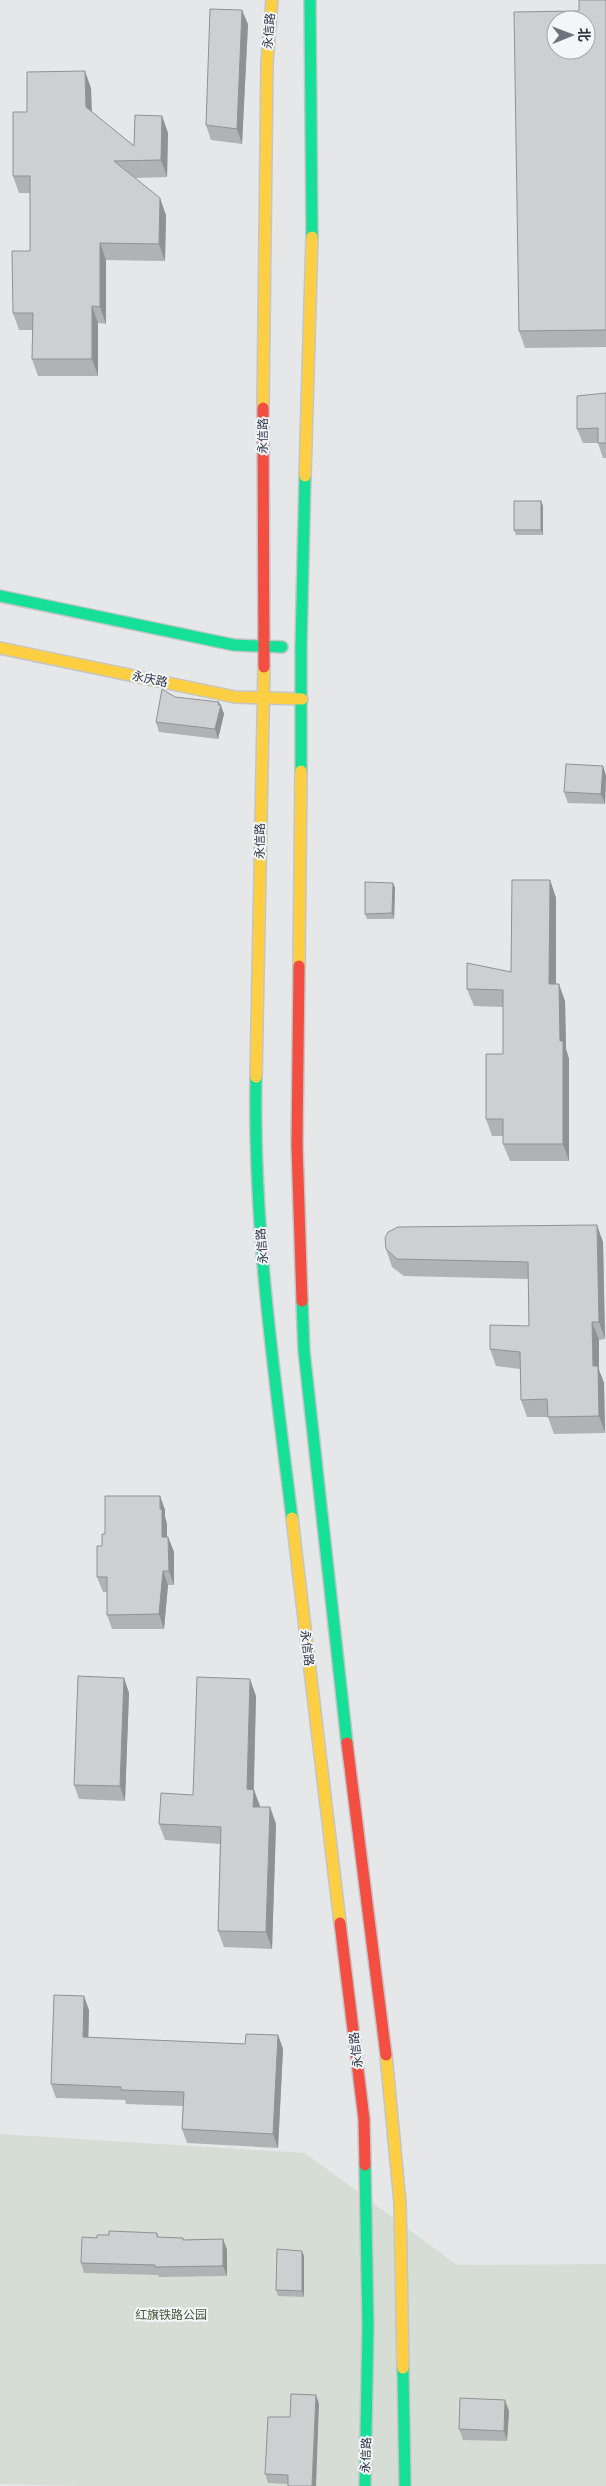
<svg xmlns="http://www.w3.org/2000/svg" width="606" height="2486" font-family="Helvetica,'Noto Sans SC',sans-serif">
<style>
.green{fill:#d6ddd5}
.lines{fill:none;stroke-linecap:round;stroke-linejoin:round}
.fast-casing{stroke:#c3c5c7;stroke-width:14}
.slow-casing{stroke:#c3c5c7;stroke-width:14}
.jam-casing{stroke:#c3c5c7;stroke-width:14}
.fast{stroke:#16e098;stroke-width:11}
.slow{stroke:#ffcf43;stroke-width:11}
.jam{stroke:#f24e42;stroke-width:11}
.wall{fill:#b0b2b4}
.shaded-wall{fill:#909192}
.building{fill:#cdcfd1;stroke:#909192;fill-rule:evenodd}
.labels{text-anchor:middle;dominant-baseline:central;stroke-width:4;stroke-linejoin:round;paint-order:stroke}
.street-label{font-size:12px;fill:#2c3542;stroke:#f3f5f8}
.park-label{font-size:12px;fill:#435c3b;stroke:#f3f5f8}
</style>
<rect width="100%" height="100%" fill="#e5e7e9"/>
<polygon class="green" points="0,2134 305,2153 457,2265 606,2264 606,2486 79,2486 0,2484"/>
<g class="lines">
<defs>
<g id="fast">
<polyline points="310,0 312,237"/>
<polyline points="0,596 234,645 282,647"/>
<polyline points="301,771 301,647 305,476"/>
<path d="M256 1077C253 1225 274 1372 292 1518"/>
<polyline points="302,1301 304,1351 347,1743"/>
<polyline points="365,2165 368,2326 365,2486"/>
<polyline points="403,2368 405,2486"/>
</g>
<g id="slow">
<polyline points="263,408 267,63 272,0"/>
<polyline points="305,476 312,237"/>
<polyline points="0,648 235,697 302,699"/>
<polyline points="299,966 301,771"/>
<polyline points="256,1077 264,667"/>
<polyline points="292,1518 340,1923"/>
<polyline points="386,2055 400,2203 403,2368"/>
</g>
<g id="jam">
<polyline points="263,408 264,667"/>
<polyline points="299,966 297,1145 302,1301"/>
<polyline points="347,1743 386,2055"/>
<polyline points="340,1923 364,2119 365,2165"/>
</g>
</defs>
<use href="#fast" class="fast-casing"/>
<use href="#slow" class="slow-casing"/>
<use href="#jam" class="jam-casing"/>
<use href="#fast" class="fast"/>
<use href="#slow" class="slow"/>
<use href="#jam" class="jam"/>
</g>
<g class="wall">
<polygon points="606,0 606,347 525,348 519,331 579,11"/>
<polygon points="248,24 242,144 211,140 206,125"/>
<polygon points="91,88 92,112 134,146 162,116 168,133 167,177 134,178 166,215 165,261 106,260 106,324 98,323 98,376 38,376 32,359 33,330 19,330 13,313 30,251 30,193 19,193 13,176 27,112"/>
<polygon points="606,393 606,458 603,458 598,443 583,443 577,429"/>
<polygon points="541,501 543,506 543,535 516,535 514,530"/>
<polygon points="175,697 221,705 224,714 218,739 159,732 156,722"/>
<polygon points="603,766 606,776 605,804 568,803 564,792"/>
<polygon points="550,880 556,898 556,984 565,1001 566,1049 569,1059 569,1161 510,1161 503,1144 503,1136 492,1136 486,1119 503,1054 503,1007 474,1006 467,989 511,972"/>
<polygon points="393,883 395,888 394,919 367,919 365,914"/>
<polygon points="603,1242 605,1339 599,1340 599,1370 604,1383 605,1433 554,1434 548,1417 527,1417 521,1400 520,1369 496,1366 490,1349 529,1326 528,1279 404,1276 392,1267 386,1249"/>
<polygon points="160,1496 165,1510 165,1517 167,1524 167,1537 168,1537 174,1552 174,1585 168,1585 164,1629 112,1629 107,1615 107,1592 103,1592 97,1577 105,1534"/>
<polygon points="124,1678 129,1693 125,1801 79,1799 74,1785"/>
<polygon points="256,1696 254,1790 260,1807 270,1807 276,1824 272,1949 224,1947 218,1931 220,1844 165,1840 159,1824 193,1795"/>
<polygon points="89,2010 88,2038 245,2044 278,2035 283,2049 278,2148 187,2143 182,2129 183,2106 126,2104 125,2100 56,2098 51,2084"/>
<polygon points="157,2233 159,2238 183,2238 184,2240 223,2239 227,2250 227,2276 159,2277 158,2275 84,2273 81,2263 97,2238 109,2235"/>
<polygon points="304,2256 304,2297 278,2296 276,2290"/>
<polygon points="316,2395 319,2404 288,2484 268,2483 265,2474 290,2417"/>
<polygon points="509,2411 507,2441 463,2440 459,2429"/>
</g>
<g class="shaded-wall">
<polygon points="242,10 248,24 242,144 237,129"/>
<polygon points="85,71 91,88 92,124 86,107"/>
<polygon points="162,116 168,133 167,177 161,160"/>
<polygon points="160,198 166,215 165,261 159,244"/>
<polygon points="100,243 106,260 106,324 100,307"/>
<polygon points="92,306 98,323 98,376 92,359"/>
<polygon points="541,501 543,506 543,535 541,530"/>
<polygon points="219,702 224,714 218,739 215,729"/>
<polygon points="603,766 606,776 605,804 601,794"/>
<polygon points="550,880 556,898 556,1001 549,984"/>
<polygon points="393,883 395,888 394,919 392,913"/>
<polygon points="559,984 565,1001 566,1049 569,1059 569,1161 563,1144 560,1041"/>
<polygon points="597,1225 603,1242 605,1339 599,1322"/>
<polygon points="592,1322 599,1340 599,1370 604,1383 605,1433 599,1416 593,1366"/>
<polygon points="160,1496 165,1510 165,1517 167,1524 167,1552 162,1537"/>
<polygon points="168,1537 174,1552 174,1585 169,1571"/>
<polygon points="163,1571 168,1585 164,1629 159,1614"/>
<polygon points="124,1678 129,1693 125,1801 120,1786"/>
<polygon points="250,1679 256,1696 253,1806 247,1789"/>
<polygon points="254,1790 260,1806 260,1824 253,1807"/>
<polygon points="270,1807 276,1824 272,1949 266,1932"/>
<polygon points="84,1996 89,2010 88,2051 83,2037"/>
<polygon points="278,2035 283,2049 278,2148 273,2134"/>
<polygon points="223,2239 227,2250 227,2276 223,2266"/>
<polygon points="302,2251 304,2256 304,2297 302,2291"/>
<polygon points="316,2395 319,2404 316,2486 312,2486"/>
<polygon points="505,2400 509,2411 507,2441 504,2431"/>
</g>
<g class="building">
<path d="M579 0H606V330L519 331 514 12 579 11ZM556 20H586V50H556Z"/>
<polygon points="210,9 242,10 237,129 206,125"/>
<polygon points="85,71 86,107 134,146 135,115 162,116 161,160 114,161 160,198 159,244 100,243 100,307 92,306 92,359 32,359 33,313 13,313 12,251 30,251 30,176 13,176 13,112 27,112 27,72"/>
<polygon points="606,393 606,443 598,443 598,428 577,429 577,396"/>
<rect x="514" y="501" width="27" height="29"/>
<polygon points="162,689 175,697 219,702 218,705 221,705 215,729 156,722"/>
<polygon points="566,764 603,766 601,794 564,792"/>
<polygon points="512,880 550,880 549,984 559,984 560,1041 563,1041 563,1144 503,1144 503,1119 486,1119 486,1054 503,1054 503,990 467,989 467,963 511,972"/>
<polygon points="365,882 393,883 392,913 365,914"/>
<polygon points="597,1225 599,1322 592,1322 593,1366 598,1366 599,1416 548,1417 547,1399 521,1400 520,1352 490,1349 490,1325 529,1326 528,1262 397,1259 386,1249 385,1238 388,1232 398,1227"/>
<polygon points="105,1496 160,1496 160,1509 162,1509 162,1537 168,1537 169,1571 163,1571 159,1614 107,1615 107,1577 97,1577 97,1546 102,1546 102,1534 105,1534"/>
<polygon points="78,1676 124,1678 120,1786 74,1785"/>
<polygon points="197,1677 250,1679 247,1789 254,1790 253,1807 270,1807 266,1932 218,1931 221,1827 159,1824 161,1793 193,1795"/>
<polygon points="54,1995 84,1996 83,2037 245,2044 246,2034 278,2035 273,2134 182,2129 184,2092 121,2090 121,2087 51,2084"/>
<polygon points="109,2231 157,2233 157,2237 183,2238 183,2240 223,2239 223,2266 155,2267 155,2265 81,2263 82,2237 97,2238 97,2235 109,2235"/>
<polygon points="277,2249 302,2251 302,2291 276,2290"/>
<polygon points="291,2394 316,2395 312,2486 288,2486 288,2475 265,2474 268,2417 290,2417"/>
<polygon points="460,2398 505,2400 504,2431 459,2429"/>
</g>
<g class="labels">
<g class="street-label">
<text transform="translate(269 31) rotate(-85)">永信路</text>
<text transform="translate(263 436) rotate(-89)">永信路</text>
<text transform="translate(150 679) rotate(12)">永庆路</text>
<text transform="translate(260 841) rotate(-89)">永信路</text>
<text transform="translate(262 1246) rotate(-95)">永信路</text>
<text transform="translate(307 1648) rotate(83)">永信路</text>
<text transform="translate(356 2050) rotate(-97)">永信路</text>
<text transform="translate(366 2455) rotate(-88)">永信路</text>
</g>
<g class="park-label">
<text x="171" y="2315">红旗铁路公园</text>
</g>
</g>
<g transform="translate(571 35) rotate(89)"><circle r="24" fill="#f3f5f8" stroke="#a3a8af"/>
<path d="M0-4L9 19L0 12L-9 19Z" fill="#6d737c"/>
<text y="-8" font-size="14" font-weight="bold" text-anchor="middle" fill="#2c3542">北</text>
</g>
</svg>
